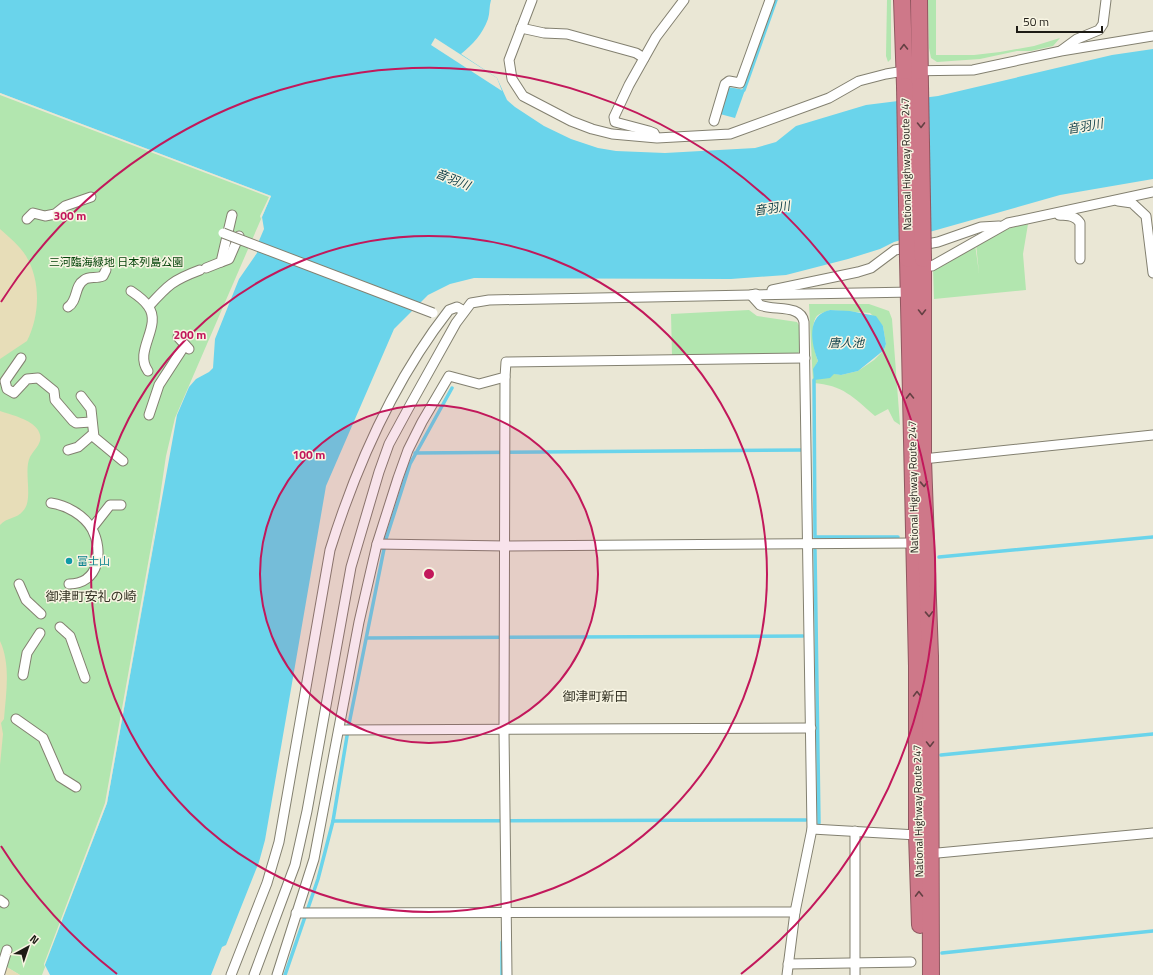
<svg xmlns="http://www.w3.org/2000/svg" width="1153" height="975" font-family="'Titillium Web','Noto Sans JP',sans-serif">
<style>
.green{fill:#b2e6af;fill-rule:evenodd}
.sand{fill:#e7ddb8}
.water{fill:#6ad4eb}
.pier{fill:#eae7d5}
.lines{fill:none;stroke-linecap:round;stroke-linejoin:round}
.stream{stroke:#6ad4eb;stroke-width:3.5}
.street-casing{stroke:#838070;stroke-width:11}
.highway-casing{stroke:#905760;stroke-width:18}
.street{stroke:#fff;stroke-width:9}
.highway{stroke:#ce7889;stroke-width:16}
.street-bridge-casing{stroke:#838070;stroke-width:11;stroke-linecap:butt}
.highway-bridge-casing{stroke:#905760;stroke-width:18;stroke-linecap:butt}
.street-bridge{stroke:#fff;stroke-width:9}
.highway-bridge{stroke:#ce7889;stroke-width:16}
.oneway{stroke:#644043}
.ring{fill:none;stroke:#c2185b;stroke-width:2}
.culture-dot{fill:#0f9aa8;stroke:#f7f4e2;stroke-width:1.5}
.labels{text-anchor:middle;dominant-baseline:central;stroke-width:3;stroke-linejoin:round;paint-order:stroke}
.street-label{font-size:11px;fill:#1d1b15;stroke:#f7f4e2}
.park-label{font-size:11px;fill:#034308;stroke:#f7f4e2}
.culture-label{font-size:11px;fill:#0d838f;stroke:#f7f4e2;text-anchor:start}
.water-label{font-size:12px;font-style:italic;fill:#0c3e48;stroke:#f7f4e2}
.quarter-label{font-size:13px;fill:#323022;stroke:#f7f4e2}
.centre{fill:#c2185b;stroke:#f7f4e2;stroke-width:2}
.ring-label{font-size:12px;text-anchor:middle;font-weight:bold;fill:#c2185b;stroke:#f7f4e2;stroke-width:3;stroke-linejoin:round;paint-order:stroke}
</style>
<rect width="100%" height="100%" fill="#eae7d5"/>
<g class="green">
<polygon points="887,0 891,0 891,59 888,62 886,56"/>
<polygon points="928,0 936,0 936,55 974,55 1000,52 1034,46 1060,38 1053,46 1031,51 1017,51 980,59 937,62 931,58 929,48"/>
<polygon points="0,93 271,196 175,418 166,456 152,551 107,803 42,975 20,975 0,963"/>
<path d="M1028 224 1023 254 1026 290 934 299 933 268 975 244 979 273 976 244C993 234 1009 227 1028 224Z"/>
<path d="M809 304H869L889 311 892 319 900 425 894 421 888 409 875 416C853 397 843 385 813 383ZM830 310 870 313 883 326 886 344 884 350 874 360 858 371 841 375 813 370 818 361C814 352 809 322 818 315 821 313 827 311 830 310Z"/>
<polygon points="749,310 757,316 797,322 800,327 800,351 798,353 672,356 671,314"/>
</g>
<g class="sand">
<path d="M0 229C9 237 20 246 26 256 41 281 40 315 27 341L0 359Z"/>
<path d="M0 411C11 415 31 419 38 430 45 442 35 448 30 457 23 471 34 500 23 511 17 519 7 517 0 525Z"/>
<path d="M0 641C11 665 6 693 4 719L1 723 3 734 0 765Z"/>
<polygon points="0,963 20,975 7,975 0,971"/>
</g>
<g class="water">
<path d="M0 0H491C489 6 490 13 488 19 482 35 473 44 461 54L497 78 507 100 515 107 544 126 571 139 598 148 616 151 665 153 755 148 776 142 796 126 866 105 938 96 1112 55 1153 49V179L1060 195 894 242 880 249 848 259 786 275 731 279 474 278 450 284 428 295 394 329 326 486 265 840 259 862 226 945 222 947 211 975H50L45 965 107 803 177 415 189 387 196 379 209 372 213 368 215 339 239 279 257 253 258 243 264 229 262 217 271 196 0 93Z"/>
<polygon points="728,87 745,90 735,118 720,114"/>
<path d="M830 310 850 311 876 316 883 326 886 344 884 350 858 371 841 375 834 374 830 378 814 380 813 369 818 361C811 343 806 315 830 310Z"/>
</g>
<g class="pier">
<polygon points="435,38 497,78 502,91 431,45"/>
<polygon points="0,93 271,196 261,219 260,216 269,197 0,95"/>
<polygon points="160,497 152,551 107,803 44,967 44,964 105,803"/>
</g>
<g class="lines">
<g class="stream">
<polyline points="744,90 776,0"/>
<polyline points="814,380 815,537 898,537"/>
<polyline points="415,453 802,450"/>
<polyline points="815,550 819,823"/>
<polyline points="939,557 1153,537"/>
<polyline points="367,638 803,636"/>
<polyline points="941,755 1153,734"/>
<polyline points="333,821 806,820"/>
<polyline points="502,942 502,975"/>
<polyline points="942,953 1153,931"/>
<polyline points="285,975 318,879 333,821 349,724 386,539 410,464 452,388"/>
</g>
<defs>
<g id="street">
<polyline points="532,0 509,60 512,79 523,96 571,121 592,129 612,134 657,138 730,134 829,98 859,81 886,74 904,71 973,70 1061,51 1153,36"/>
<polyline points="521,28 544,33 567,34 636,53 644,58"/>
<polyline points="1062,50 1077,39 1099,30 1103,24 1106,0"/>
<polyline points="714,121 725,84 729,81 740,83 770,0"/>
<polyline points="656,137 654,133 649,131 615,122 614,117 629,85 656,37 684,0"/>
<polyline points="1118,201 1132,203 1146,216 1153,273"/>
<path d="M1059 215C1068 216 1075 215 1080 223V259"/>
<polyline points="27,219 33,213 45,216 55,214 65,206 91,197"/>
<polyline points="221,262 229,259 239,236"/>
<polyline points="923,266 932,266 1008,223 1153,192"/>
<polyline points="206,268 221,262 232,215"/>
<polyline points="772,290 858,272 871,268 895,250 938,242 981,227 999,226"/>
<path d="M131 291C137 295 144 300 148 306 163 326 133 351 148 371"/>
<path d="M756 294 751 295 760 305C774 311 801 304 804 322L812 829 795 912 787 975"/>
<path d="M149 306C168 285 173 280 200 270"/>
<path d="M68 307C78 301 74 286 84 280 89 276 96 279 103 276L106 270"/>
<polyline points="178,337 189,349"/>
<polyline points="21,358 5,381 7,389 14,393 27,379 38,378 54,391 55,400 73,421 76,423 91,422"/>
<polyline points="505,377 504,731 507,975"/>
<polyline points="81,396 91,409 94,437 123,461"/>
<polyline points="149,415 159,385 185,345"/>
<polyline points="68,450 78,447 93,434"/>
<polyline points="923,459 1153,435"/>
<path d="M51 503C66 505 84 515 92 529 104 551 99 584 69 584"/>
<polyline points="92,528 110,505 121,505"/>
<polyline points="377,544 506,546 914,543"/>
<polyline points="19,584 26,600 41,614"/>
<polyline points="60,627 70,636 85,678"/>
<polyline points="23,675 27,653 40,633"/>
<polyline points="16,719 43,738 60,777 76,787"/>
<polyline points="339,730 811,728"/>
<polyline points="812,829 917,835"/>
<polyline points="855,831 855,975"/>
<polyline points="927,854 1153,833"/>
<polyline points="0,900 4,903"/>
<polyline points="296,913 795,912"/>
<polyline points="788,964 911,962"/>
<polyline points="0,973 7,950"/>
<path d="M231 975 267 883 279 842 330 550C356 467 395 379 449 310L457 307 464 311"/>
<polyline points="254,975 295,865 307,811 351,567 379,472 389,444 408,409 456,323 471,303 489,300 913,292"/>
<polyline points="277,975 314,859 359,622 377,544 398,478 408,450 422,422 449,376 479,384 505,377 506,362 805,358"/>
</g>
<g id="highway">
<polyline points="902,0 905,86"/>
<polyline points="919,0 920,86"/>
<polyline points="908,259 917,666 917,835 920,925"/>
<polyline points="923,259 923,459 930,656 931,975"/>
</g>
</defs>
<use href="#street" class="street-casing"/>
<use href="#highway" class="highway-casing"/>
<use href="#street" class="street"/>
<use href="#highway" class="highway"/>
<defs>
<polyline id="street-bridge" points="223,233 433,313"/>
<g id="highway-bridge">
<polyline points="905,86 908,259"/>
<polyline points="920,86 923,259"/>
</g>
</defs>
<use href="#street-bridge" class="street-bridge-casing"/>
<use href="#highway-bridge" class="highway-bridge-casing"/>
<use href="#street-bridge" class="street-bridge"/>
<use href="#highway-bridge" class="highway-bridge"/>
</g>
<defs><path id="oneway-chevron" d="M-2-3.5L2.5 0L-2 3.5" fill="none" stroke-width="1.6" stroke-linecap="round" stroke-linejoin="round"/></defs>
<g class="oneway">
<use href="#oneway-chevron" transform="translate(904 47) rotate(-91)"/>
<use href="#oneway-chevron" transform="translate(921 125) rotate(89)"/>
<use href="#oneway-chevron" transform="translate(922 312) rotate(90)"/>
<use href="#oneway-chevron" transform="translate(910 396) rotate(-91)"/>
<use href="#oneway-chevron" transform="translate(924 484) rotate(88)"/>
<use href="#oneway-chevron" transform="translate(929 614) rotate(88)"/>
<use href="#oneway-chevron" transform="translate(917 694) rotate(-90)"/>
<use href="#oneway-chevron" transform="translate(930 744) rotate(90)"/>
<use href="#oneway-chevron" transform="translate(919 894) rotate(-91)"/>
</g>
<circle cx="429" cy="574" r="169" fill="#c2185b" fill-opacity=".12"/>
<g class="ring">
<circle cx="429" cy="574" r="169"/>
<circle cx="429" cy="574" r="338"/>
<path d="M117 974A507 507 0 0 1 1 846M1 302A507 507 0 1 1 741 974"/>
</g>
<circle class="culture-dot" cx="69" cy="561" r="4"/>
<g class="labels">
<g class="street-label">
<text transform="translate(906 164) rotate(-91)">National Highway Route 247</text>
<text transform="translate(913 487) rotate(-91)">National Highway Route 247</text>
<text transform="translate(918 811) rotate(-91)">National Highway Route 247</text>
</g>
<g class="park-label">
<text x="116" y="262">三河臨海緑地 日本列島公園</text>
</g>
<g class="culture-label">
<text x="77" y="561">富士山</text>
</g>
<g class="water-label">
<text transform="translate(1085 126) rotate(-10)">音羽川</text>
<text transform="translate(453 179) rotate(22)">音羽川</text>
<text transform="translate(772 208) rotate(-8)">音羽川</text>
<text x="846" y="342">唐人池</text>
</g>
<g class="quarter-label">
<text x="91" y="596">御津町安礼の崎</text>
<text x="595" y="696">御津町新田</text>
</g>
</g>
<circle cx="429" cy="574" r="6" class="centre"/>
<g class="ring-label">
<text x="70" y="220">300 m</text>
<text x="190" y="339">200 m</text>
<text x="309" y="459">100 m</text>
</g>
<g transform="translate(28 947) rotate(40)" stroke="#f7f4e2" stroke-width="3" paint-order="stroke">
<path d="M0-3L7 15L0 10L-7 15Z" fill="#1d1b15"/>
<text y="-6" font-size="11" font-weight="bold" text-anchor="middle" fill="#1d1b15">N</text>
</g>
<path d="M1017 26v6h85v-6" fill="none" stroke="#1d1b15" stroke-width="2"/>
<text x="1023" y="26" font-size="12" fill="#1d1b15" stroke="#f7f4e2" stroke-width="3" paint-order="stroke">50 m</text>
</svg>
